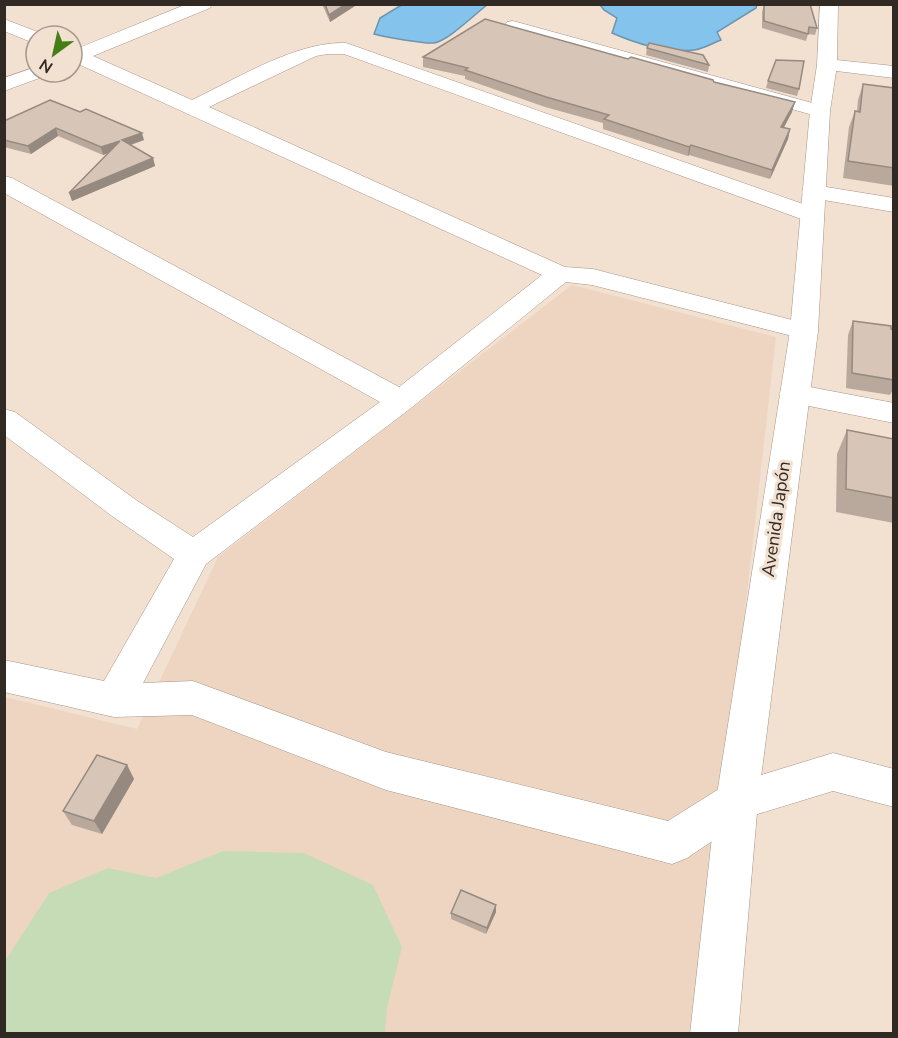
<svg xmlns="http://www.w3.org/2000/svg" width="898" height="1038" font-family="'Nunito Sans',sans-serif">
<style>
.built{fill:#edd5c1}
.green{fill:#c6dcb6}
.water{fill:#84c3ec;stroke:#6b95b0;stroke-width:1.5}
.lines{fill:none;stroke-linecap:round;stroke-linejoin:round}
.minor-casing{stroke:#a79689;stroke-width:1}
.tertiary-casing{stroke:#a79689;stroke-width:1}
.minor{fill:#fff;fill-rule:evenodd}
.tertiary{fill:#fff;fill-rule:evenodd}
.wall{fill:#b9a99d}
.shaded-wall{fill:#968a80}
.building{fill:#d7c5b7;stroke:#968a80;stroke-width:1.5}
.labels{text-anchor:middle;dominant-baseline:central;stroke-width:6;stroke-linejoin:round;paint-order:stroke}
.street-label{font-size:18px;fill:#312a24;stroke:#f2e0d1}
</style>
<rect width="100%" height="100%" fill="#f2e0d1"/>
<polygon class="built" points="572,285 776,337 697,1033 5,1034 5,697 137,729 218,557"/>
<polygon class="green" points="223,851 304,853 373,885 402,947 387,1008 385,1033 5,1033 5,961 49,893 108,868 156,878"/>
<g class="water">
<path d="M403 4H487V5C475 14 448 41 434 43 425 44 384 37 374 34L380 18Z"/>
<path d="M600 5H757L756 8 717 32 721 40C713 43 703 49 694 50 667 53 637 44 612 33L617 18 604 10Z"/>
</g>
<g class="lines">
<defs>
<g id="minor">
<path d="M187 4H212L210 8 93 56 192 100C236 79 297 41 346 43L820 210 824 215 820 220 812 222 804 220 344 54H328L316 56 209 107 565 267 593 269 804 323 814 325 818 331 814 337 804 339 592 285 566 282 411 408 206 564 143 683 193 681 386 752 668 821 722 787 833 753 894 769V807L833 791 748 817 687 858 672 864 386 790 192 715 114 717 4 692V660L104 681 174 559 112 516 4 435V409L15 412 136 500 193 537 380 402 4 193V176L12 178 399 387 542 275 76 63 72 64V48L76 49Z"/>
<polygon points="4,19 43,34 44,36 36,36 36,44 4,31"/>
<polygon points="513,21 827,107 830,111 827,115 820,117 813,115 507,30 504,26 507,22"/>
<polygon points="827,59 894,66 894,78 820,69 817,65 820,61"/>
<polygon points="36,67 36,72 48,72 45,76 4,91 4,78"/>
<polygon points="814,185 894,198 894,212 806,197 802,192 806,187"/>
<polygon points="794,384 894,403 894,423 784,401 779,394 784,387"/>
</g>
<polygon id="tertiary" points="820,4 838,4 837,65 830,111 818,331 758,801 738,1034 690,1034 716,801 790,331 810,111 817,65"/>
</defs>
<use href="#minor" class="minor-casing"/>
<use href="#tertiary" class="tertiary-casing"/>
<use href="#minor" class="minor"/>
<use href="#tertiary" class="tertiary"/>
</g>
<g class="wall">
<polygon points="322,4 358,4 330,22"/>
<polygon points="764,5 817,28 815,35 808,34 806,41 762,28 762,12"/>
<polygon points="647,48 709,65 708,72 646,55"/>
<polygon points="423,57 628,59 714,82 792,112 783,128 790,129 788,139 770,179 689,155 688,156 603,129 603,123 545,107 465,79 465,76 423,67"/>
<polygon points="768,81 799,89 797,96 766,88"/>
<polygon points="863,84 894,88 894,186 843,178 849,127 855,111 857,111 858,100"/>
<polygon points="80,112 144,140 131,145 153,158 155,166 72,201 108,153 103,155 58,136 31,154 4,147 4,121"/>
<polygon points="853,321 894,330 894,388 890,395 846,388 848,335"/>
<polygon points="847,430 894,439 894,523 836,512 837,454"/>
<polygon points="127,765 134,779 102,834 72,825 63,811"/>
<polygon points="496,905 496,912 486,934 451,919 451,913"/>
</g>
<g class="shaded-wall">
<polygon points="346,4 358,4 330,22 329,15"/>
<polygon points="795,102 792,112 779,137 781,127"/>
<polygon points="56,128 58,136 31,154 28,146"/>
<polygon points="790,129 788,139 770,179 772,170"/>
<polygon points="142,133 144,140 124,147 122,140"/>
<polygon points="120,141 122,148 103,155 101,147"/>
<polygon points="691,145 689,155 688,156 689,147"/>
<polygon points="153,158 155,166 72,201 69,193"/>
<polygon points="127,765 134,779 102,834 94,821"/>
<polygon points="496,905 496,912 486,934 487,928"/>
</g>
<g class="building">
<polygon points="325,4 346,4 329,15"/>
<polygon points="764,4 810,4 817,28 809,27 808,34 764,21"/>
<polygon points="485,19 628,59 631,57 713,80 714,82 795,102 781,127 790,129 772,170 691,145 689,147 604,119 609,115 546,97 465,70 468,68 423,57"/>
<polygon points="649,43 703,55 709,65 647,48"/>
<polygon points="776,60 804,61 799,89 768,81"/>
<polygon points="863,84 894,88 894,168 848,161 855,111 860,112"/>
<polygon points="50,100 80,112 86,109 142,133 122,140 153,158 69,193 120,141 101,147 56,128 28,146 4,140 4,121"/>
<polygon points="853,321 891,326 891,329 894,330 894,380 852,373"/>
<polygon points="847,430 894,439 894,498 846,489"/>
<polygon points="97,755 127,765 94,821 63,811"/>
<polygon points="461,890 496,905 487,928 451,913"/>
</g>
<g class="labels">
<g class="street-label">
<text transform="translate(776 519) rotate(-82)">Avenida Japón</text>
</g>
</g>
<rect width="898" height="1038" fill="none" stroke="#312a24" stroke-width="12"/>
<g transform="translate(54 54) rotate(213)"><circle r="28" fill="#f2e0d1" stroke="#a5978c" stroke-width="1.5"/>
<path d="M0-4.5L10 22L0 15L-10 22Z" fill="#457e16"/>
<text y="-9" font-size="16" font-weight="bold" text-anchor="middle" fill="#312a24">N</text>
</g>
</svg>
